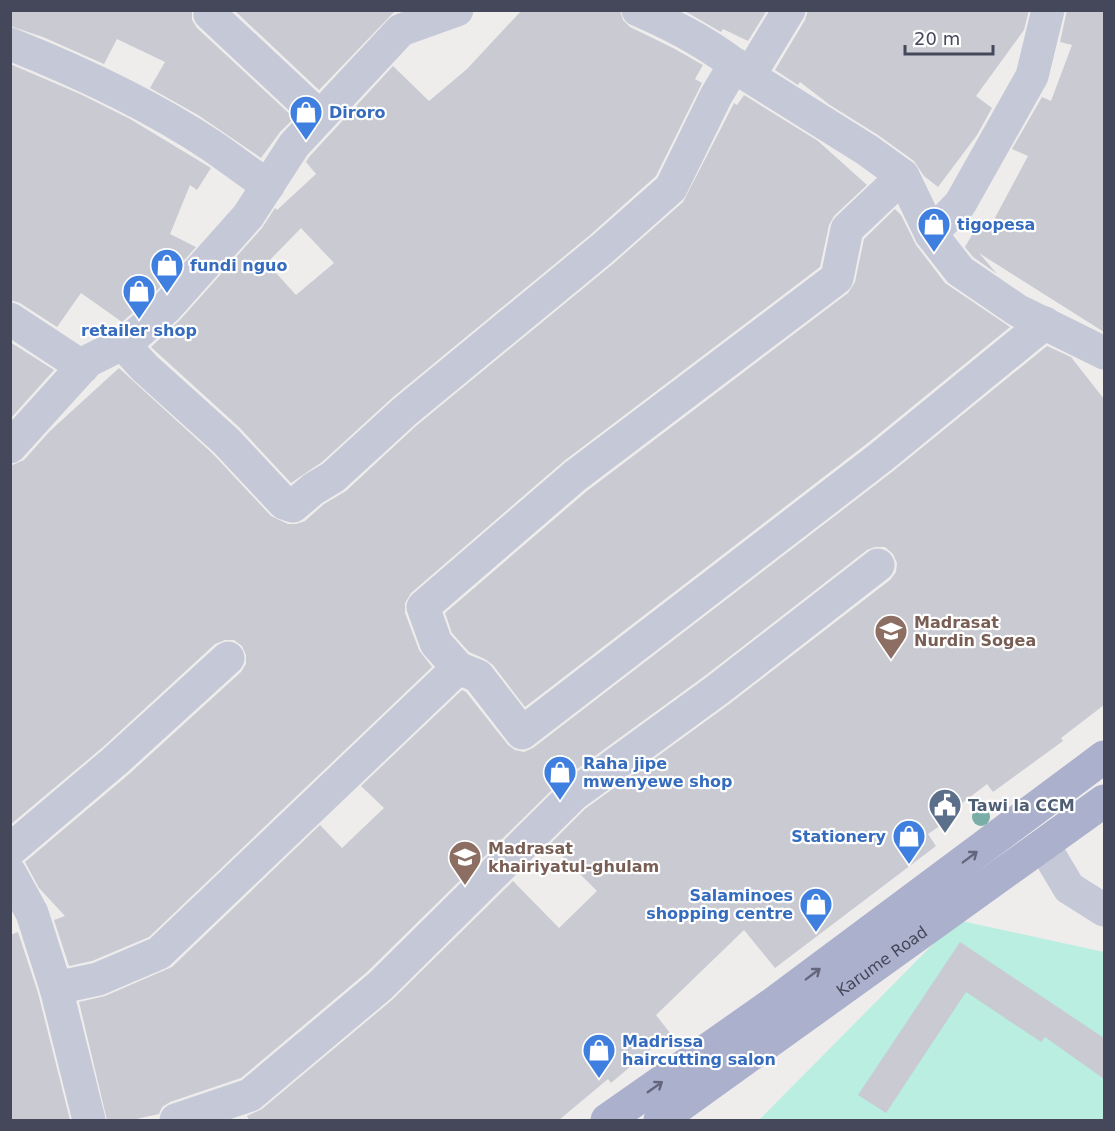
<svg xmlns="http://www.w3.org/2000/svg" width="1115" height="1131" font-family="'DejaVu Sans',sans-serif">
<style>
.green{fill:#b9eee0}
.building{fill:#c9cad2;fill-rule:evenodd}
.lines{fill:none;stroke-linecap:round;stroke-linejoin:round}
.minor{stroke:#c5c8d7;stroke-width:33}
.major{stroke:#abb0cc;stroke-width:33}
.tree{fill:#78aea5}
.oneway{stroke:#64677c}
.labels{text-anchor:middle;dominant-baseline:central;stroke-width:4.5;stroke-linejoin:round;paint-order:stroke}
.shop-label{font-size:16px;font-weight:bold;fill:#366cbe;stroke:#fff;text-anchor:start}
.education-label{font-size:16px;font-weight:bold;fill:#785e54;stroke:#fff;text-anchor:start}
.service-label{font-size:16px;font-weight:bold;fill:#4e5e75;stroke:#fff;text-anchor:start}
.street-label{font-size:16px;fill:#45485a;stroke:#fff}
</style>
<rect width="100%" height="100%" fill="#efedec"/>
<polygon class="green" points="957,920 1104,952 1104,1120 759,1120"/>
<g class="building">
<polygon points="10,10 192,10 192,20 197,28 294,118 280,132 261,158 198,115 150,88 165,62 117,39 104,64 43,37 10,26"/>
<polygon points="234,10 396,10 319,90"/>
<path d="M522 10H620L623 20 630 27 673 48 703 65 695 79 702 83 656 176 590 235 392 398 322 462 291 483 239 427 151 347 180 320 262 228 275 208 277 210 316 174 306 162 309 157 393 66 429 101 467 69ZM301 228 334 263 296 295 267 263Z"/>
<polygon points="683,10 767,10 748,41 723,29 721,32"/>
<polygon points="808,10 1029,10 1024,30 976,96 992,108 977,135 938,187 924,176 914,161 878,135 830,105 800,82 798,85 775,70 805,20"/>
<polygon points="1067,10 1104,10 1104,332 979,253 997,274 973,257 965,247 980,221 990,227 1028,156 1012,149 1042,97 1051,101 1072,45 1060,42"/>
<polygon points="10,64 80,94 130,119 211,168 197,190 190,185 170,234 196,247 153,295 122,322 81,293 57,327 20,303 10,300"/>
<polygon points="744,95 818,141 867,185 834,216 829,225 820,267 564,461 411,593 405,603 405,613 419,650 432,667 149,937 92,961 69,966 54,920 65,916 39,888 25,862 128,775 241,672 246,664 246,655 242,646 234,640 225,640 215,644 103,747 10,825 10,466 24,460 50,431 119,368 213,454 271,516 288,524 296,524 305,521 324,504 346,491 416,426 614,263 683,202 733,105 734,103 737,105"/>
<polygon points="895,209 901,215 916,245 945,283 1010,327 869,442 525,707 493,665 485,659 469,652 452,633 445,613 587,491 848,293 855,282 864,239"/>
<polygon points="10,342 54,370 10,419"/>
<polygon points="1047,346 1071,357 1104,399 1104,705 1061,738 1063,741 993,792 987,784 944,817 947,821 928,834 936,846 775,968 744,930 656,1015 670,1033 611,1083 608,1079 559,1120 249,1120 247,1116 262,1109 392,1000 513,881 559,928 597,891 550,844 585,809 728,705 890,580 896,572 897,563 893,554 885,547 875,547 867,550 706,675 562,780 367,972 241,1078 170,1102 162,1107 159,1114 132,1120 107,1120 79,1002 105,996 172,967 320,825 342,848 384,808 361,786 462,690 466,692 508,745 515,750 524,752 533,748 892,472"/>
<polygon points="18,932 38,993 70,1120 10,1120 10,935"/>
<polygon points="960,942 1104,1038 1104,1079 1045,1037 1041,1042 966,992 886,1113 858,1095"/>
</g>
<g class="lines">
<g class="minor">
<polyline points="211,10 210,14 319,116"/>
<path d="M638 10C679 28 715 47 749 76"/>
<polyline points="789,10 749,76 867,150 903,176 931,234 960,271 1017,310 1104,353"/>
<path d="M10 44C80 72 149 104 212 146 231 159 249 173 268 186"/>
<polyline points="931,234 960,204 1032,76 1048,10"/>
<polyline points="10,319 83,367"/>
<polyline points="125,342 133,355 145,368 226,441 284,503 293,506 313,489 333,477 404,412 602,249 671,188 716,96 735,64"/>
<polyline points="10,447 88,361 130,340 166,308 248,216 294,145 401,30 457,10"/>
<polyline points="458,668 478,676 522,733 881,457 1045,323"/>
<polyline points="1044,846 1069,888 1104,910"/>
<polyline points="10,850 115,761 228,658"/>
<polyline points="10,873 32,913 56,988 89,1120"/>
<polyline points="56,988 98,979 159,953 458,668 436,643 423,607 575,476 837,278 847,229 903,176"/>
<polyline points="176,1120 250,1095 380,986 573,795 717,690 878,565"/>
</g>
<g class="major">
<polyline points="607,1120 774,1003 1104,757"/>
<path id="s1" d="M660 1120 1104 801"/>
</g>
</g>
<circle class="tree" cx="981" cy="817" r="9"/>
<defs><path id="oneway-shaft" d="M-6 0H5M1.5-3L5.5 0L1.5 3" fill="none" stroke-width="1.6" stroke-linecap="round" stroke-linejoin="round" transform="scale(1.5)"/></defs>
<g class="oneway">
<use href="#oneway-shaft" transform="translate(970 857) rotate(-37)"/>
<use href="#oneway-shaft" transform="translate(813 974) rotate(-37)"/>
<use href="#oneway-shaft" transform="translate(655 1087) rotate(-35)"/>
</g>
<defs>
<symbol id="shop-pin" viewBox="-11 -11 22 30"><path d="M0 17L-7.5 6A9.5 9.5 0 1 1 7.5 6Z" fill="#3f7fe0" stroke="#fff"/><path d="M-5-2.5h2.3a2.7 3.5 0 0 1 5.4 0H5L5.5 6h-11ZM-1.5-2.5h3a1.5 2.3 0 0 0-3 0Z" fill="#fff"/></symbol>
<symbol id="school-pin" viewBox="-11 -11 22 30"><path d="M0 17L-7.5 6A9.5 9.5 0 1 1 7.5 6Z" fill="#8d6e63" stroke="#fff"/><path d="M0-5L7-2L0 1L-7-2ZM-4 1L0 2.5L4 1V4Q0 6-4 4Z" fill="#fff"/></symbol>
<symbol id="civic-pin" viewBox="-11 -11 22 30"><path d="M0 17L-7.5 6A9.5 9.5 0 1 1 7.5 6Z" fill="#5c6f8a" stroke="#fff"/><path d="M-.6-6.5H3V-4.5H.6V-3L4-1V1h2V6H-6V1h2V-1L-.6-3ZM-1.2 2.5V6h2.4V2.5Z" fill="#fff"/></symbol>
</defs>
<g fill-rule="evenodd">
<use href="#shop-pin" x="287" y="93" width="38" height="52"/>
<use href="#shop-pin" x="915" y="205" width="38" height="52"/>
<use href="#shop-pin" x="148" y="246" width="38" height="52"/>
<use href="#shop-pin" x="120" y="272" width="38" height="52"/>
<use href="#school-pin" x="872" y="612" width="38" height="52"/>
<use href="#shop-pin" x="541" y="753" width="38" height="52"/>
<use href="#civic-pin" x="926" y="786" width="38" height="52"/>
<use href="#shop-pin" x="890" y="817" width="38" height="52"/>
<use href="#school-pin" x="446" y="838" width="38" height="52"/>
<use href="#shop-pin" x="797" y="885" width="38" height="52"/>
<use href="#shop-pin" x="580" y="1031" width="38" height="52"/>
</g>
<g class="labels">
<g class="shop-label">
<text x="329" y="112">Diroro</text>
<text x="957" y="224">tigopesa</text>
<text x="190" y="265">fundi nguo</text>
<text x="139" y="330" text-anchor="middle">retailer shop</text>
<text x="583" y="763">Raha jipe<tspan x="583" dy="18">mwenyewe shop</tspan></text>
<text x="886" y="836" text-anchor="end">Stationery</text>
<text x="793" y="895" text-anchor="end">Salaminoes<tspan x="793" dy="18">shopping centre</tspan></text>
<text x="622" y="1041">Madrissa<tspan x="622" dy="18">haircutting salon</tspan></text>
</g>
<g class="education-label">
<text x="914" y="622">Madrasat<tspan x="914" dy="18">Nurdin Sogea</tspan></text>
<text x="488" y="848">Madrasat<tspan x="488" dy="18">khairiyatul-ghulam</tspan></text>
</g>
<g class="service-label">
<text x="968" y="805">Tawi la CCM</text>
</g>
<g class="street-label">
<text stroke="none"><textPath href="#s1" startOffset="273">Karume Road</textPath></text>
</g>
</g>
<rect width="1115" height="1131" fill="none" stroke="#45485a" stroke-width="24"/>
<path d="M905 45v9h88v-9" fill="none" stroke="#45485a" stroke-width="3"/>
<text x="914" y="45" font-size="18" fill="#45485a" stroke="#ffffff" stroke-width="4.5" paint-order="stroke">20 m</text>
</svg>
